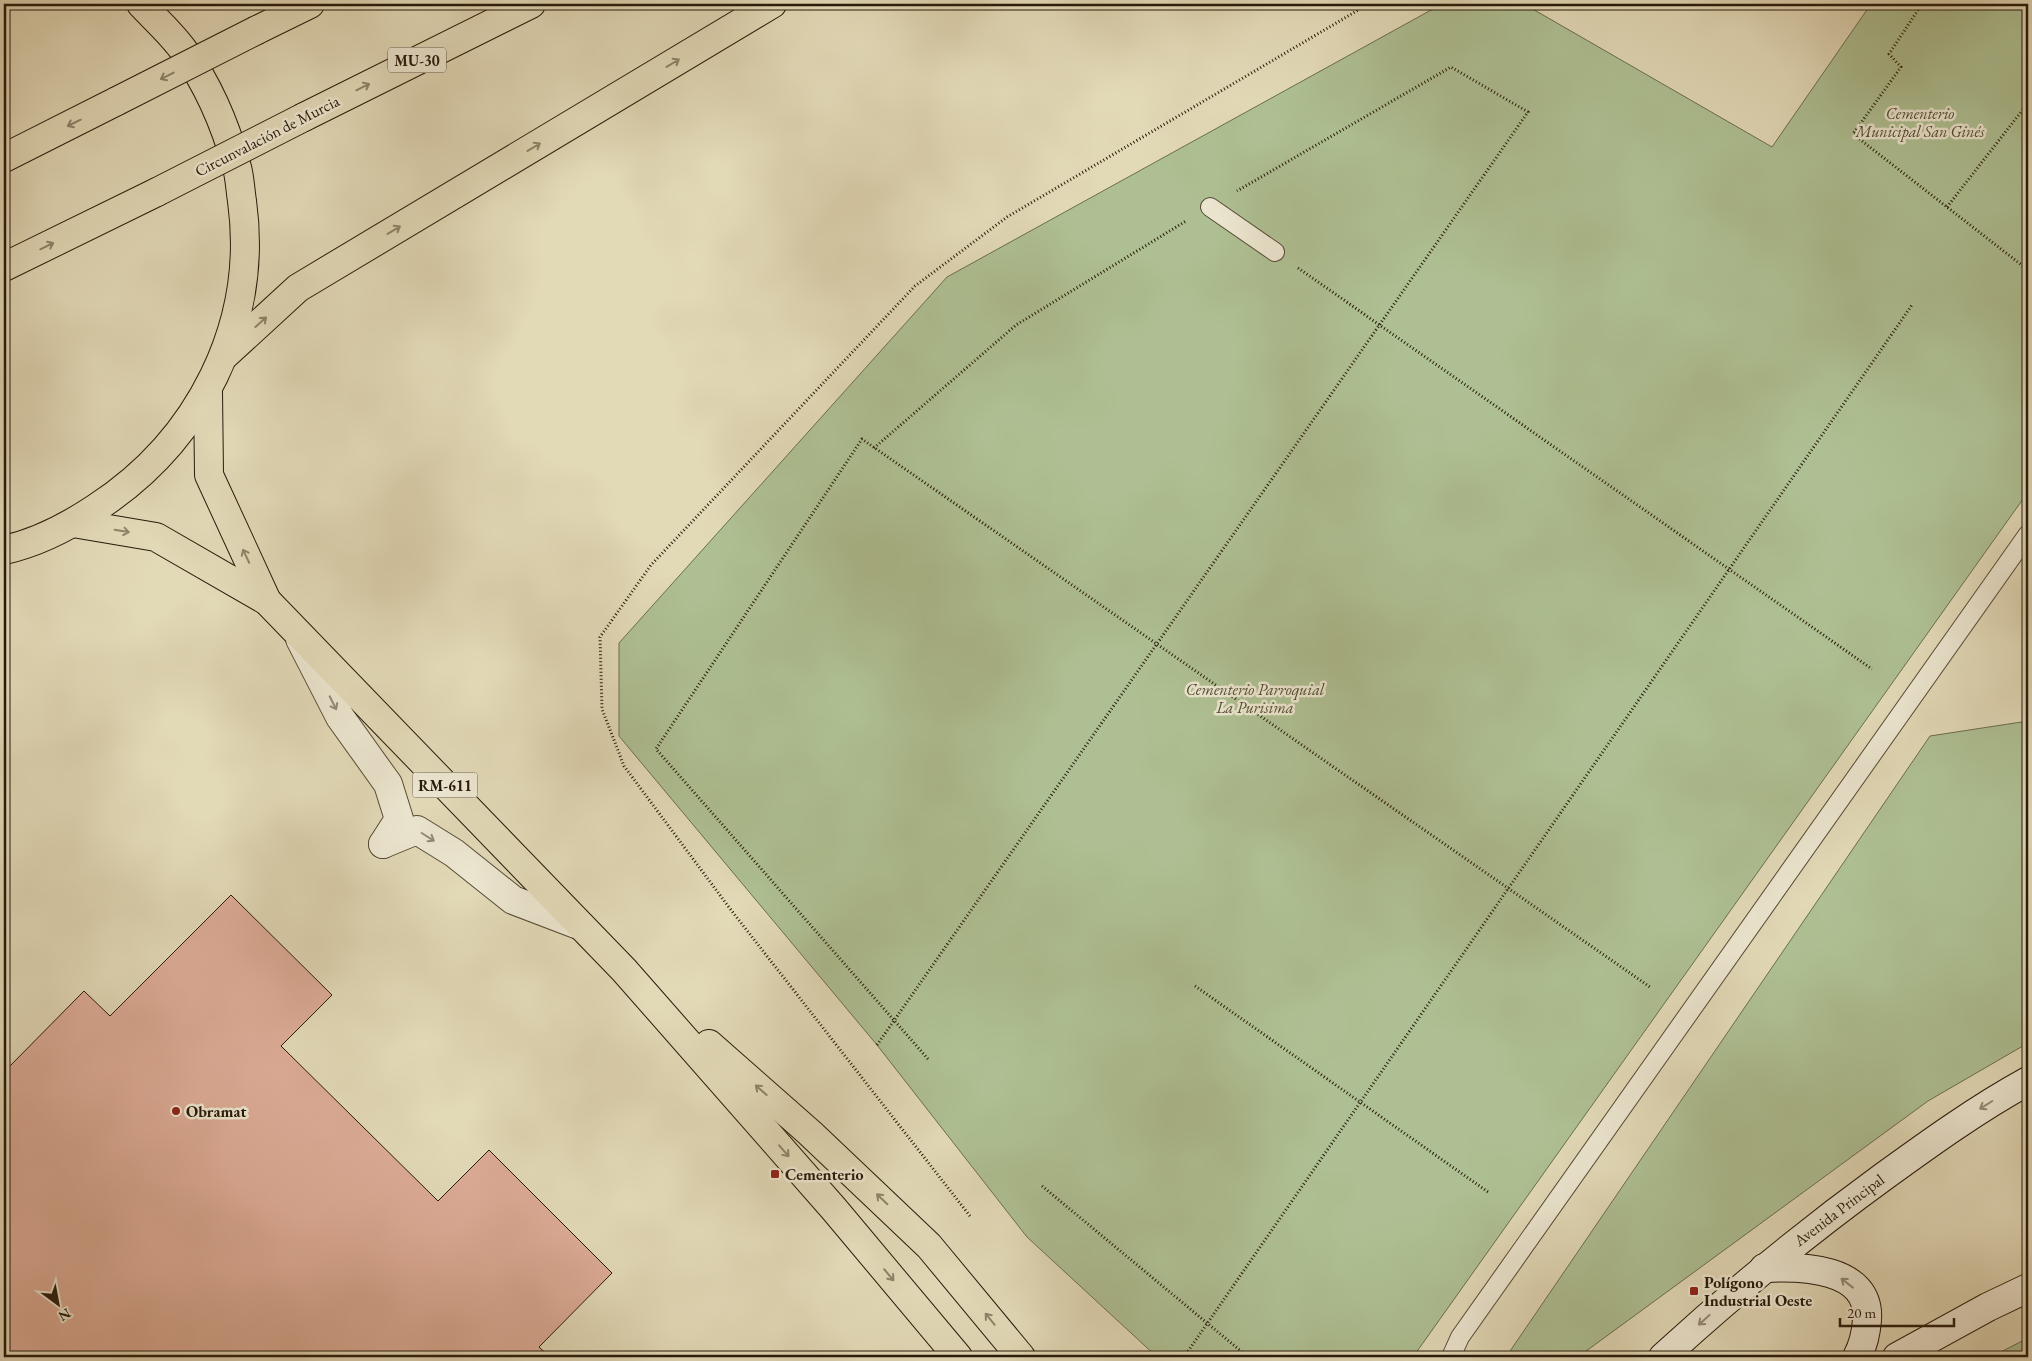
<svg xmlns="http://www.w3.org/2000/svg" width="2032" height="1361" font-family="'EB Garamond',serif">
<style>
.green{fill:#aec093;stroke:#6a6d4e}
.building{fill:#dcab96;stroke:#271a0a}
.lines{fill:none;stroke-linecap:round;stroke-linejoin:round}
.lane-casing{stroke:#564a35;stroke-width:20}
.street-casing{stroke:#564a35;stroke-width:30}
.secondary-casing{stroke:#271a0a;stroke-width:30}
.primary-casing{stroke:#271a0a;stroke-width:30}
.highway-casing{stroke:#271a0a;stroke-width:30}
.path{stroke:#271a0a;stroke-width:3;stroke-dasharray:1 2.5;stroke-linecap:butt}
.lane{stroke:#ece6d0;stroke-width:18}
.street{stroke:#ece6d0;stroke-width:28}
.secondary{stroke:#ece6d0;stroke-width:28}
.primary{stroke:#e2d9b7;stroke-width:28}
.highway{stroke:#e2d9b7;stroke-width:28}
.highway-bridge-casing{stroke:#271a0a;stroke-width:30;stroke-linecap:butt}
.highway-bridge{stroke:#e2d9b7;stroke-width:28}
.oneway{stroke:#8e8369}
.oneway2{stroke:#938a77}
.poi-dot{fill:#8f2418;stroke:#ece6d0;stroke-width:2}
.labels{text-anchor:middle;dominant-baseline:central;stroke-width:5;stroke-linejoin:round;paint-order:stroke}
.shield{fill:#ece6d0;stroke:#625745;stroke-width:1}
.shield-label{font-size:15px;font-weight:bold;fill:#271a0a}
.park-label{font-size:16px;font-style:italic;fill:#504c33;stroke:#ece6d0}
.street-label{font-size:16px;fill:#271a0a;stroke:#ece6d0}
.poi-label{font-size:16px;font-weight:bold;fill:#271a0a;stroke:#ece6d0;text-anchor:start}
</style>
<rect width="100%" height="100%" fill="#e2d9b7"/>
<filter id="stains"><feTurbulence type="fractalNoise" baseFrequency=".004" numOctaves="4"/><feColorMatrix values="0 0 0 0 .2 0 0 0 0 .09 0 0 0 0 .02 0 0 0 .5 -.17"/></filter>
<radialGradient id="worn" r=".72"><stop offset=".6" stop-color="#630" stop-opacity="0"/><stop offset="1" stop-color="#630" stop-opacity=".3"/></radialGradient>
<g class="green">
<polygon points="1442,4 1524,4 1772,147 1871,4 2028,4 2028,492 1413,1357 1157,1357 1027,1237 877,1045 619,736 619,643 947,277"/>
<polygon points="2028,721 2028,1043 1928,1101 1578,1357 1506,1357 1930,736"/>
<polygon points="2028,1338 2028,1357 1991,1357"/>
</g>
<polygon class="building" points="231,895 332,995 281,1046 438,1201 489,1150 612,1273 539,1347 550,1357 4,1357 4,1072 84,991 110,1016"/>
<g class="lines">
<defs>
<g id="lane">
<polyline points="1210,207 1275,252"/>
<polyline points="1451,1357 1460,1337 2028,534"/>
</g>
<g id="street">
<polyline points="300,639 340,717 388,784 399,819 383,844"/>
<polyline points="383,844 417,830 454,853 513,900 581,926"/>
</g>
<g id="secondary">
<path d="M1764 1268C1800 1266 1871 1267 1867 1320 1866 1333 1863 1346 1857 1357"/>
<path d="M1663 1357C1733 1293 1806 1233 1883 1177 1930 1143 1977 1109 2028 1081"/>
<polyline points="1897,1357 1988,1307 2028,1288"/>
</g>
<g id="primary">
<polyline points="208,391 209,475 267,601"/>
<polyline points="73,523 156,537 267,601 624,970 834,1209 958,1357"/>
<path d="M4 550C36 543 69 526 96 508 199 441 259 325 242 201 240 189 240 176 236 164 225 124 208 85 184 51 172 34 155 19 141 4"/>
<polyline points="709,1044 810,1133 929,1246 1021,1357"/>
</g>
<g id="highway">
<polyline points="257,30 310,4"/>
<polyline points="304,117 531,4"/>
<polyline points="4,158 117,101"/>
<polyline points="4,267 157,192"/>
<polyline points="225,355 298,288 772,4"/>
</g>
</defs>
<use href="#lane" class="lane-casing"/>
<use href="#street" class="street-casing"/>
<use href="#secondary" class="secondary-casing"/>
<use href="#primary" class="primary-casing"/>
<use href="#highway" class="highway-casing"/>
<g class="path">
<polyline points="1922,4 1889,54 1901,67 1853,134 2028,270"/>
<polyline points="1947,207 2028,103"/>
<polyline points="1298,268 1872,669"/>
<polyline points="874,448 1016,325 1186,221"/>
<polyline points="1195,986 1488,1192"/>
<polyline points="877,1045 1528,112 1451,67 1237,191"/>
<polyline points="928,1059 656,749 862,439 1650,987"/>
<polyline points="1042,1186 1248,1357"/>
<polyline points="970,1216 731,910 624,766 602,709 600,637 651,565 915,286 1007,217 1360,9"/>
<polyline points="1184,1357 1912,305"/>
</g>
<use href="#lane" class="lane"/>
<use href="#street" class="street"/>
<use href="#secondary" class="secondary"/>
<use href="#primary" class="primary"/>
<use href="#highway" class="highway"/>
<defs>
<g id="highway-bridge">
<polyline points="117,101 257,30"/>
<polyline points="157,192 304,117"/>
</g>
</defs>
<use href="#highway-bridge" class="highway-bridge-casing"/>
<use href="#highway-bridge" class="highway-bridge"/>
</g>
<defs><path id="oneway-shaft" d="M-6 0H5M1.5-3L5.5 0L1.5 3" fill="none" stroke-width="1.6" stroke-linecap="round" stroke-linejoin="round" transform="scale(1.25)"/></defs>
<g class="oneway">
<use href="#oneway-shaft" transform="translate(673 63) rotate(-31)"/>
<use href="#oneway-shaft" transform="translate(167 76) rotate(153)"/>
<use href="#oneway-shaft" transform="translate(363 87) rotate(-27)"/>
<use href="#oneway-shaft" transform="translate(74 123) rotate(154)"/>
<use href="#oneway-shaft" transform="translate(534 147) rotate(-31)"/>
<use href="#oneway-shaft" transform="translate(394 230) rotate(-31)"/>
<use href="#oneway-shaft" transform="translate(47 246) rotate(-26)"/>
<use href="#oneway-shaft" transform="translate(261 322) rotate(-42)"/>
<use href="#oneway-shaft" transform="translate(122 531) rotate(10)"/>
<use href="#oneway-shaft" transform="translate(246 556) rotate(-115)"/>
<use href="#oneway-shaft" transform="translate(761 1090) rotate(-139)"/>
<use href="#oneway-shaft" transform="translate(784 1151) rotate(49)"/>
<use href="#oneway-shaft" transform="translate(882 1199) rotate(-136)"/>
<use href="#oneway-shaft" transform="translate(889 1275) rotate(50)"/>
<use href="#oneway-shaft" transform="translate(990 1319) rotate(-129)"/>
</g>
<g class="oneway2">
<use href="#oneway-shaft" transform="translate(333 703) rotate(63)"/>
<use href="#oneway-shaft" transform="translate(428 837) rotate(32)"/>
<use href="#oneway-shaft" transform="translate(1986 1105) rotate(148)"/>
<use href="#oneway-shaft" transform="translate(1847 1283) rotate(-142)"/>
<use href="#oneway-shaft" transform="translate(1704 1320) rotate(138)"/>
</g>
<g class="poi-dot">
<circle cx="176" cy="1111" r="5"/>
<rect x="770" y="1169" width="10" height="10" rx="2.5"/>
<rect x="1689" y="1286" width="10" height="10" rx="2.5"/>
</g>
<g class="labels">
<g class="shield">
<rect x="388" y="47.5" width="58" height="25" rx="4"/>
<rect x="412.5" y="772.5" width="65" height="25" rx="4"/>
</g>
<g class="shield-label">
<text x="417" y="60">MU-30</text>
<text x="445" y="785">RM-611</text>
</g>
<g class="park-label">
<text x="1920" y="113">Cementerio<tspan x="1920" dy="18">Municipal San Ginés</tspan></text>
<text x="1255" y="689">Cementerio Parroquial<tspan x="1255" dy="18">La Purisima</tspan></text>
</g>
<g class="street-label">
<text transform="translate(267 136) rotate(-27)">Circunvalación de Murcia</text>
<text transform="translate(1839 1210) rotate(-37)">Avenida Principal</text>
</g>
<g class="poi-label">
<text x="186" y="1111">Obramat</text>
<text x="785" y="1174">Cementerio</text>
<text x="1704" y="1282">Polígono<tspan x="1704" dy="18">Industrial Oeste</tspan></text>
</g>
</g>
<rect width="2032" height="1361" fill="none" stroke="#e2d9b7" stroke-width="20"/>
<rect x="5" y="5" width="2022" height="1351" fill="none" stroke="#271a0a" stroke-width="2.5"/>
<rect x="10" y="10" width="2012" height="1341" fill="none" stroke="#271a0a"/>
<g transform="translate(58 1304) rotate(148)" stroke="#ece6d0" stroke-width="4" paint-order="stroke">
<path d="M0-4L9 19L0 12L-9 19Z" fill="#271a0a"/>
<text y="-8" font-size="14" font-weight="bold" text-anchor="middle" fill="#271a0a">N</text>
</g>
<path d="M1840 1318v8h114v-8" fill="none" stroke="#271a0a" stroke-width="2.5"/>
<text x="1847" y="1318" font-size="15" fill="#271a0a" stroke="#ece6d0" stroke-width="4" paint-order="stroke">20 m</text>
<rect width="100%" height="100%" filter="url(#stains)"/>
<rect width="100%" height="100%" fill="url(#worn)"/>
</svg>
